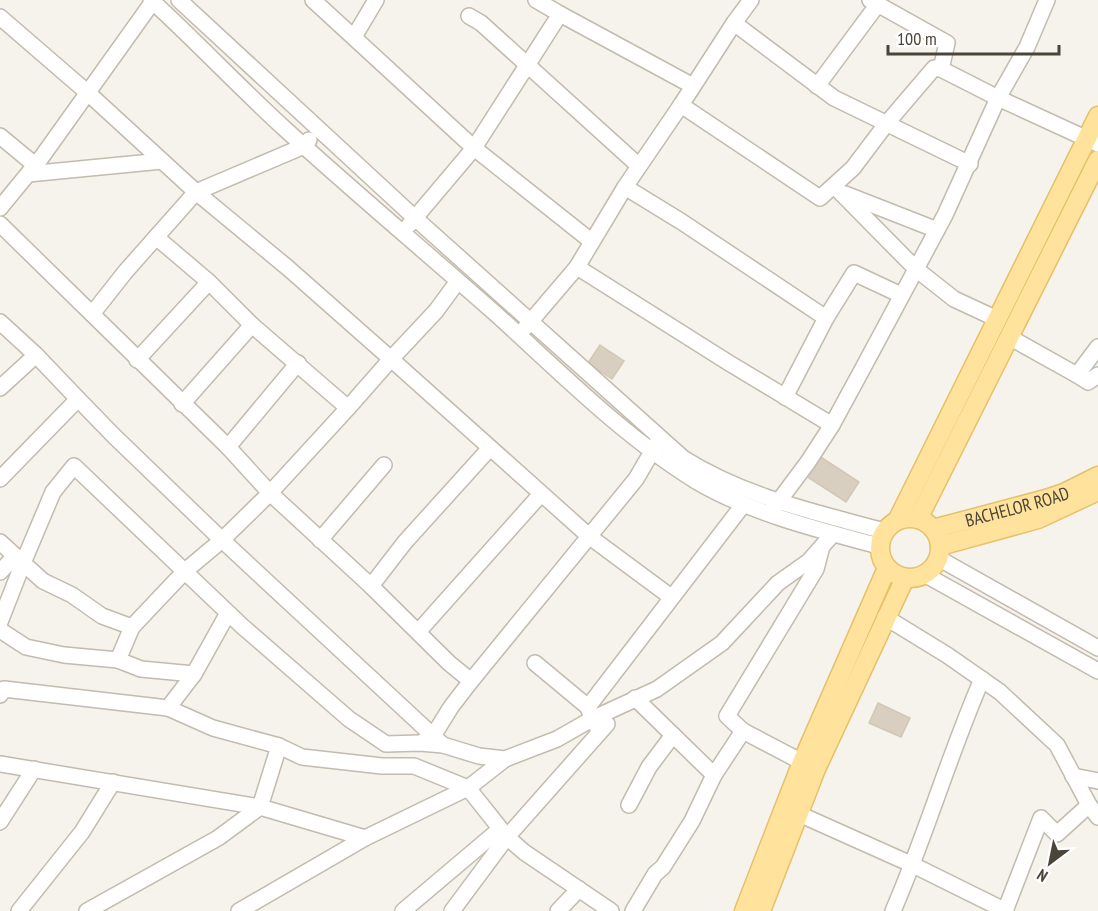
<svg xmlns="http://www.w3.org/2000/svg" width="1098" height="911" font-family="'PT Sans Narrow',sans-serif">
<style>
.building{fill:#d8cfc1;stroke:#d3c7b4;stroke-width:1.5}
.lines{fill:none;stroke-linecap:round;stroke-linejoin:round}
.minor-casing{stroke:#c2bbae;stroke-width:18}
.major-casing{stroke:#e6c16a;stroke-width:21}
.minor{stroke:#fff;stroke-width:15}
.major{stroke:#ffe39c;stroke-width:18}
.labels{text-anchor:middle;dominant-baseline:central;stroke-width:4.5;stroke-linejoin:round;paint-order:stroke}
.street-label{font-size:18px;fill:#4b4439;stroke:#fff}
</style>
<rect width="100%" height="100%" fill="#f6f3ec"/>
<g class="building">
<polygon points="600,345 624,361 612,379 588,363"/>
<polygon points="819,456 859,482 846,502 806,476"/>
<polygon points="878,703 910,718 901,737 869,723"/>
</g>
<g class="lines">
<defs>
<g id="minor">
<path d="M151 0C197 42 239 87 285 129 354 192 427 253 497 315 561 373 623 436 696 481 750 513 819 530 879 546"/>
<path d="M179 0 415 218 683 458C745 497 815 512 884 531"/>
<polyline points="313,0 474,148 591,241"/>
<polyline points="536,0 560,14"/>
<polyline points="870,0 947,43 941,69 998,98 1098,144"/>
<polyline points="469,16 481,23 639,166"/>
<polyline points="0,17 88,93 196,192 288,268 391,359 436,311 458,281"/>
<polyline points="734,23 834,98 970,164"/>
<polyline points="354,37 376,0"/>
<polyline points="817,86 878,4"/>
<polyline points="681,105 820,198 853,168 887,123 934,68 941,69"/>
<polyline points="0,136 35,165"/>
<polyline points="309,140 304,146 196,192 126,271 92,314 228,447 270,493 371,586 449,663 471,681"/>
<polyline points="28,174 162,161"/>
<polyline points="625,187 682,222 826,318"/>
<polyline points="839,191 916,269 954,299 997,319"/>
<polyline points="845,194 937,230"/>
<polyline points="0,208 41,158 154,0"/>
<polyline points="0,224 92,314"/>
<polyline points="409,225 474,148 560,14 693,86"/>
<polyline points="156,237 209,282"/>
<polyline points="577,267 729,363 832,425"/>
<polyline points="0,322 36,355 78,399"/>
<polyline points="525,328 577,267 625,187 681,105 734,23 751,0"/>
<polyline points="1009,337 1077,375"/>
<polyline points="1098,347 1077,375 1088,382 1098,375"/>
<polyline points="137,360 209,282 252,325 348,408 391,359 590,537 671,597"/>
<polyline points="0,388 36,355"/>
<polyline points="785,397 826,318 854,273 901,295"/>
<polyline points="182,404 252,325"/>
<polyline points="348,408 270,493 222,540 443,745 479,756 505,759 557,739 592,719 600,731"/>
<polyline points="228,447 298,363"/>
<polyline points="0,479 78,399 114,436 222,540 185,571 132,627 102,616 72,595 43,581 23,563 53,492 74,466 242,626 349,719 386,744 420,743 443,745"/>
<polyline points="743,505 588,707 592,719 657,689 722,643 778,583 809,561 833,534"/>
<polyline points="773,509 808,462 832,425 863,368 945,215 998,98 1027,47 1047,0"/>
<polyline points="320,540 384,465"/>
<polyline points="0,542 23,563 0,622"/>
<polyline points="938,558 1098,648"/>
<polyline points="0,572 15,556"/>
<polyline points="924,574 1098,671"/>
<polyline points="371,586 405,542 490,448"/>
<polyline points="885,617 947,655 1000,692 1057,745 1089,805 1098,817"/>
<polyline points="0,630 26,647 64,655 118,660 132,627"/>
<polyline points="418,632 541,494"/>
<polyline points="118,660 141,669 194,674 228,613"/>
<polyline points="535,663 588,707"/>
<polyline points="0,695 4,689 168,708 213,728 279,746 260,807 218,838 87,911"/>
<polyline points="168,708 194,674"/>
<polyline points="607,724 507,837 524,852 611,911"/>
<polyline points="673,735 714,775"/>
<polyline points="425,740 433,736 451,707 471,681 636,479 657,443"/>
<polyline points="279,746 302,757 382,766 414,766 468,788"/>
<polyline points="802,762 743,731 727,716 816,569 821,550"/>
<polyline points="0,764 260,807 365,838 468,788"/>
<polyline points="1073,776 1098,781"/>
<polyline points="629,805 649,767 673,735 635,698"/>
<polyline points="799,814 913,865 1006,911"/>
<polyline points="0,822 34,769"/>
<polyline points="19,911 82,832 113,782"/>
<polyline points="239,911 365,838"/>
<polyline points="403,911 500,829"/>
<polyline points="452,911 507,837 468,788 505,759"/>
<polyline points="558,911 579,889"/>
<polyline points="633,911 655,874 663,867 692,821 714,775 743,731"/>
<path d="M893 911C926 835 949 755 982 679"/>
<polyline points="1005,911 1041,818 1057,834 1089,805"/>
</g>
<g id="major">
<circle cx="910" cy="548" r="30"/>
<polyline points="898,519 1098,116"/>
<polyline points="918,519 1098,160"/>
<path id="s1" d="M933 529 1046 499 1064 493 1098 476"/>
<polyline points="940,546 1038,519 1098,491"/>
<polyline points="744,911 802,762 887,568"/>
<polyline points="761,911 816,769 905,578"/>
</g>
</defs>
<use href="#minor" class="minor-casing"/>
<use href="#major" class="major-casing"/>
<use href="#minor" class="minor"/>
<use href="#major" class="major"/>
</g>
<g class="labels">
<g class="street-label">
<text stroke="none"><textPath href="#s1" startOffset="87">BACHELOR ROAD</textPath></text>
</g>
</g>
<g transform="translate(1050 863) rotate(212)" stroke="#ffffff" stroke-width="4.5" paint-order="stroke">
<path d="M0-4.5L10 22L0 15L-10 22Z" fill="#4b4439"/>
<text y="-9" font-size="16" font-weight="bold" text-anchor="middle" fill="#4b4439">N</text>
</g>
<path d="M888 45v9h171v-9" fill="none" stroke="#4b4439" stroke-width="3"/>
<text x="897" y="45" font-size="18" fill="#4b4439" stroke="#ffffff" stroke-width="4.5" paint-order="stroke">100 m</text>
</svg>
